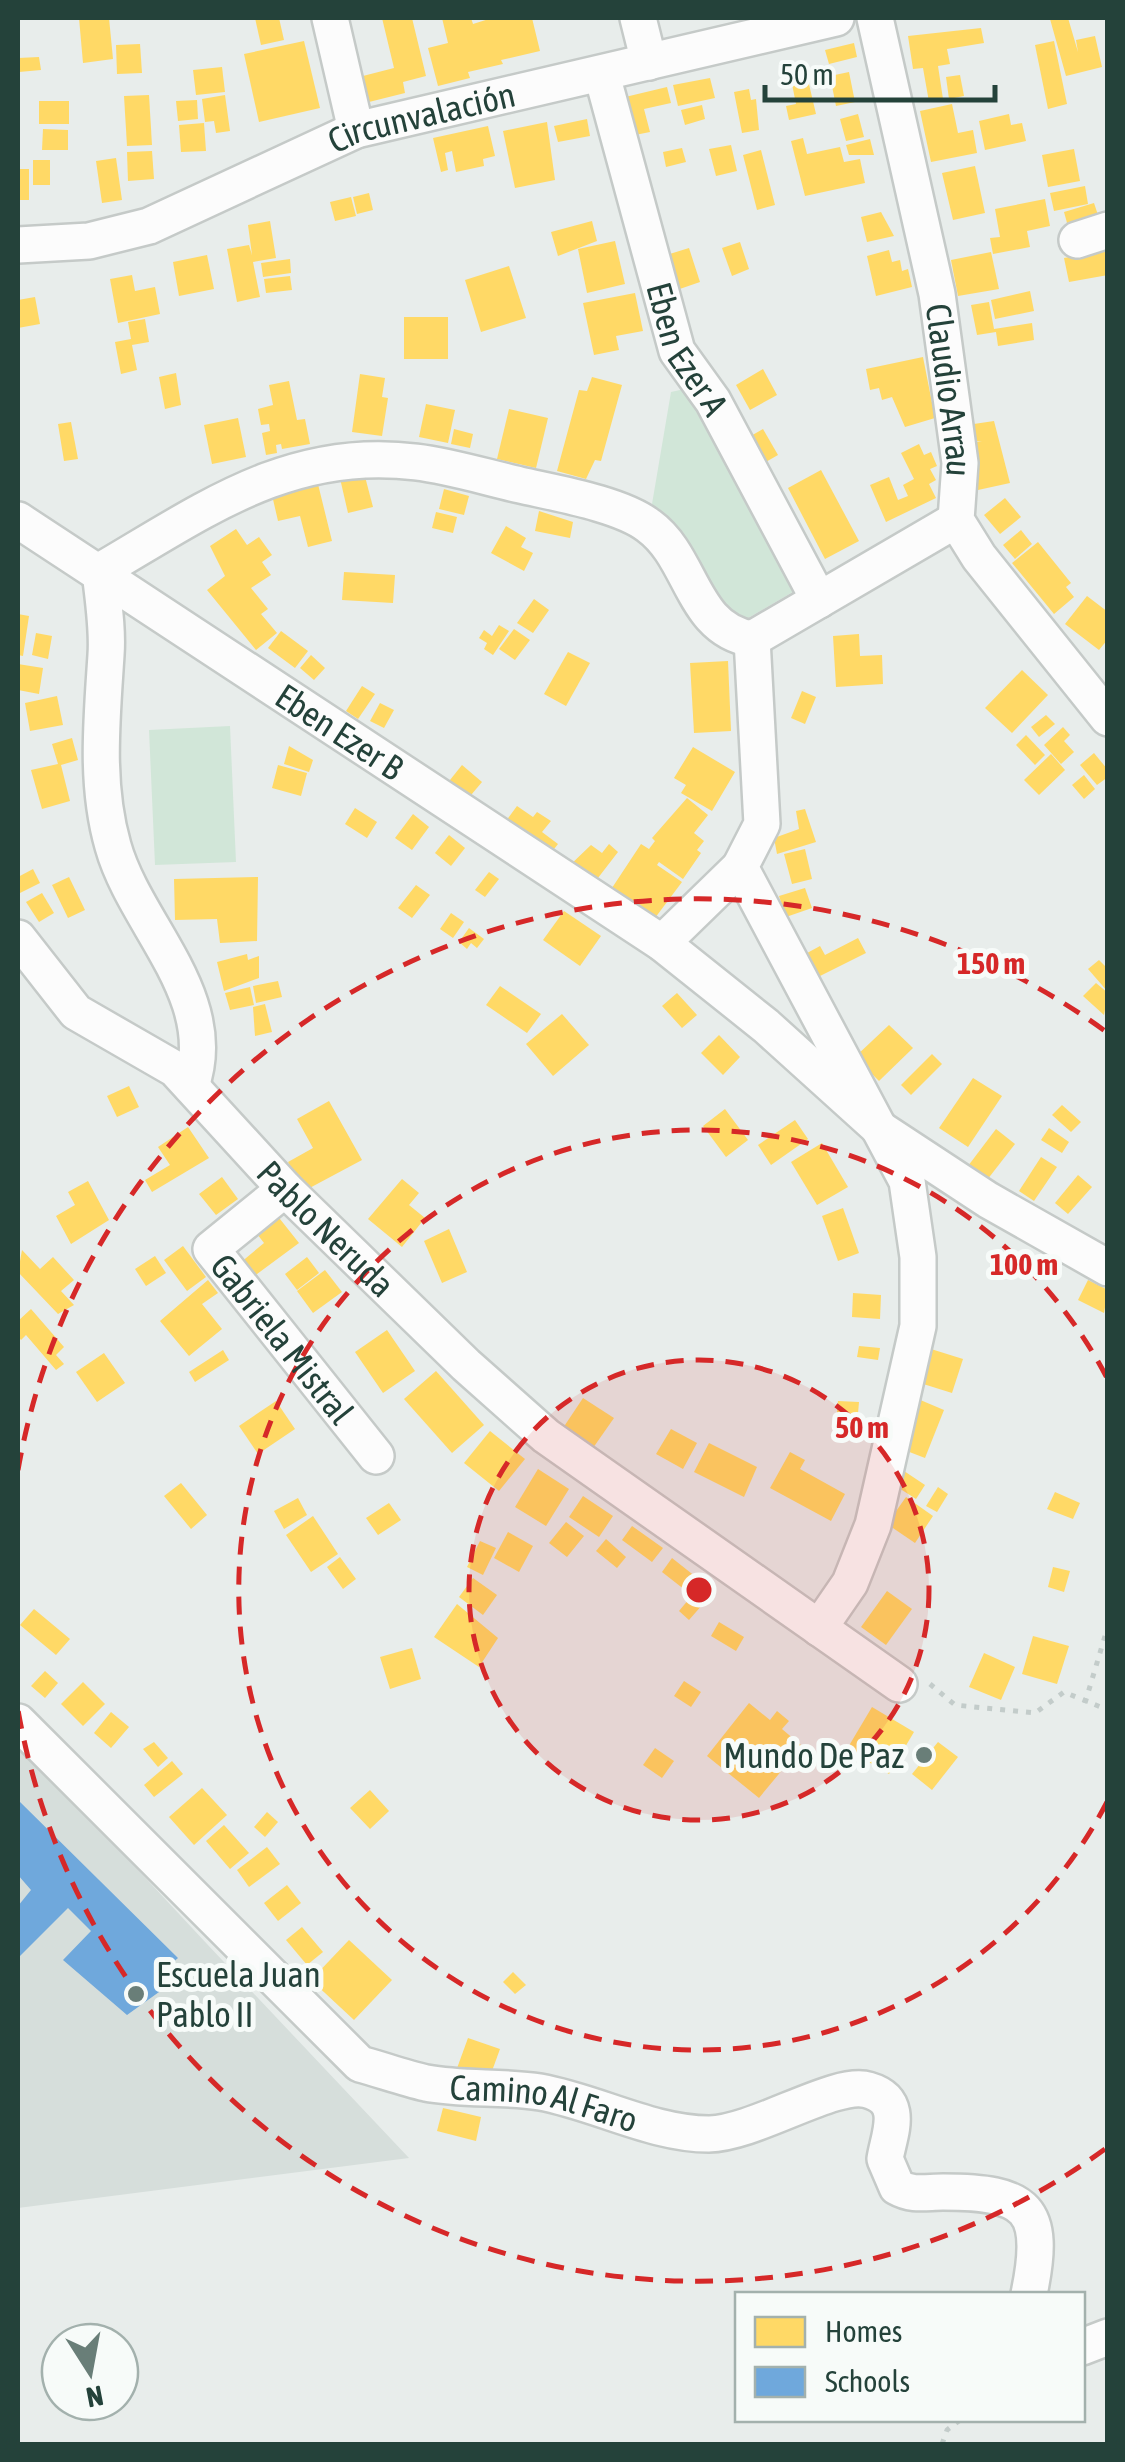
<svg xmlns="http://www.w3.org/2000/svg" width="1125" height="2462" font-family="'Asap Condensed',sans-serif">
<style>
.built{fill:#d6dedb}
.park{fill:#d1e6d8}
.homes{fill:#ffd966}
.schools{fill:#6fa8dc}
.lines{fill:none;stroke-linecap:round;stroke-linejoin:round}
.minor-casing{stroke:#c5cac8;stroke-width:40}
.path{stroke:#c3ccca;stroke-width:5;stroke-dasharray:5 8;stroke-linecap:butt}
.minor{stroke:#fcfcfc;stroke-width:35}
.ring{fill:none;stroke:#d62828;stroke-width:5;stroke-dasharray:18 12}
.poi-dot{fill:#697e78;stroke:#f7fbf9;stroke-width:4}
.labels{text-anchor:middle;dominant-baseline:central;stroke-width:10;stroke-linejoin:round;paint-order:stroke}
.street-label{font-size:35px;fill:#24423a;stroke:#f7fbf9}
.poi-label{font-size:35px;fill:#24423a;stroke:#f7fbf9;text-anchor:end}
.centre{fill:#d62828;stroke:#f7fbf9;stroke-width:5}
.ring-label{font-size:30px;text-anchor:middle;font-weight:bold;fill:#d62828;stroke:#f7fbf9;stroke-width:10;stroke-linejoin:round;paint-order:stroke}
</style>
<rect width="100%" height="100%" fill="#e8edeb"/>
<polygon class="built" points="18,1741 207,1944 409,2158 18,2208"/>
<g class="park">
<polygon points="689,388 803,586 743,621 724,616 676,525 652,504 671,392"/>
<polygon points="230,726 236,862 155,865 149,730"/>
</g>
<g class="homes">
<polygon points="79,18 109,18 113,59 83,63"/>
<polygon points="255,18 279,18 284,40 261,45"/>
<polygon points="382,18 412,18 426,76 403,82 405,93 365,103 359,77 394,68"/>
<polygon points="442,18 471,18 473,24 492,18 532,18 540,51 501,60 503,64 468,72 470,78 438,86 428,48 448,43"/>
<polygon points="1068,18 1078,52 1076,40 1095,36 1102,67 1066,76 1050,19"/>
<polygon points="981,28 984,43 947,49 950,64 938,66 943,99 929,102 923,68 913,69 908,36"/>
<polygon points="304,41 320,108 259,122 244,54"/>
<polygon points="1054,41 1067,104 1048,109 1035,45"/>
<polygon points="854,43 857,57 829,64 825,50"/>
<polygon points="140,44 142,73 117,74 116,45"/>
<polygon points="39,57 41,70 19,72 18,58"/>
<polygon points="222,67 225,92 196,95 193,70"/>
<polygon points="849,72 855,102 836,106 830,76"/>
<polygon points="960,75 964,96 949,99 946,77"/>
<polygon points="710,78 715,98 678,106 673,85"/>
<polygon points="808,80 816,114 789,120 786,106 796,104 792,84"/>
<polygon points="667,87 671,103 644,109 650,132 630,136 621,98"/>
<polygon points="749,89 751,100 756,99 759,130 742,133 734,92"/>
<polygon points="149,95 152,145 127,146 124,96"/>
<polygon points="225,95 230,131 216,133 214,121 205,122 202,99"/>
<polygon points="197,100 198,119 178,121 176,101"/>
<rect x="39" y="101" width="30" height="23"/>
<polygon points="952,104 958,133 973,130 977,153 931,162 920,111"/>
<polygon points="702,105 705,119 685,125 681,110"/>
<polygon points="858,114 864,137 846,141 840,119"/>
<polygon points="1009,114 1011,125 1022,123 1026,141 985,150 979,121"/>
<polygon points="587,119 590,136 558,142 554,126"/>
<polygon points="547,122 555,180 515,188 503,131"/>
<polygon points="204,123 206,151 181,152 179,125"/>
<polygon points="488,126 495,156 483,159 484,166 456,172 452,151 445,153 448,170 441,172 433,138"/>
<polygon points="43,129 68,130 68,150 42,150"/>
<polygon points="803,138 807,154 840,147 844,162 860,159 865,183 805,196 791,141"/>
<polygon points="870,139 874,155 849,155 846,145"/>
<polygon points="731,145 737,171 716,176 709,149"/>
<polygon points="682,148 686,162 666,167 663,152"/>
<polygon points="1074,149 1080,181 1048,187 1042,155"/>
<polygon points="761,150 775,205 757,210 743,155"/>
<polygon points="152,151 154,179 128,181 127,152"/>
<polygon points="116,158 122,200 102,203 96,161"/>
<rect x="33" y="160" width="17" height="25"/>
<polygon points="975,166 985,213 953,220 942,173"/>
<rect x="18" y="169" width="11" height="31"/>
<polygon points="1085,186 1088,204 1054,211 1050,193"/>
<polygon points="369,193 373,210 357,214 353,197"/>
<polygon points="351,197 356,216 335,221 330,202"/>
<polygon points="1045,199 1050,226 1027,231 1030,247 993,254 990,238 1000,237 995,209"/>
<polygon points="1094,203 1100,221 1069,230 1064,212"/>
<polygon points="881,212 894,236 867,242 861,217"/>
<polygon points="270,221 276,258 253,262 260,297 237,302 227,249 249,245 252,255 248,225"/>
<polygon points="592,221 597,241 558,256 551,232"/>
<polygon points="615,241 625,284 587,293 578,249"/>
<polygon points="740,242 749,269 732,276 722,248"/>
<polygon points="689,248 700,282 671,292 660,257"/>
<polygon points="889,250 892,262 900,260 902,271 908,269 912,287 876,296 867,256"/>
<polygon points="1108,250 1108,275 1069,282 1064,258"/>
<polygon points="991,252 999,289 958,296 951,260"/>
<polygon points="207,255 214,289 179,296 173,262"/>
<polygon points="290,259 291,273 263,277 261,263"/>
<polygon points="509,266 526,318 481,332 465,280"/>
<polygon points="132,275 135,291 155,287 160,314 118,323 110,279"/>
<polygon points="290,276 292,290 266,293 264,279"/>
<polygon points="1030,291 1034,311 995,319 991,300"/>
<polygon points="635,293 643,331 616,336 619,350 594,355 583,303"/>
<polygon points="35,297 40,324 18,328 18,300"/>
<polygon points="989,302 994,329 1032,323 1034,340 998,346 996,332 977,335 971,305"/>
<rect x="404" y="317" width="44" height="42"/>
<polygon points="145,319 149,342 132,345 137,370 121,374 115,342 131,339 128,322"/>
<polygon points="923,357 935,418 905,427 892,397 882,400 879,388 870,390 866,369"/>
<polygon points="763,369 777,395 750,410 736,385"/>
<polygon points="176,373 181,405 165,409 159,377"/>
<polygon points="360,374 385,378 382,397 388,398 382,436 352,432"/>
<polygon points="592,377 622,385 601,461 595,460 586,479 557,471 579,390 587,391"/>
<polygon points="289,381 297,420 305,419 310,444 282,449 281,444 276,445 277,453 266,455 262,433 270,431 269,424 261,425 258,409 273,405 269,385"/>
<polygon points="426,404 455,410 448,443 419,437"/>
<polygon points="509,409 548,418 536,468 497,459"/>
<polygon points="238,418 246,457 212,464 204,425"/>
<polygon points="994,421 1010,483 978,490 968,443 982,441 970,441 967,425"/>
<polygon points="71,422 78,459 64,461 58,424"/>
<polygon points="454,429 473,434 470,448 451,444"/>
<polygon points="763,429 778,455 764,463 749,437"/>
<polygon points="919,444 924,455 931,452 937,466 930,469 936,480 929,484 936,498 886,522 870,485 889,477 898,500 908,496 903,485 914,479 901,453"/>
<polygon points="363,469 373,507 348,513 339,474"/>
<polygon points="821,470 859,541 825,559 788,488"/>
<polygon points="316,476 332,541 308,547 300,516 278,521 272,495"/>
<polygon points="444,489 469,496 464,515 439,509"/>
<polygon points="1005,498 1021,517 1000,534 984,515"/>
<polygon points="539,511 573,522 570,538 535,531"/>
<polygon points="436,512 457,517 453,533 432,528"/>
<polygon points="506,526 526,538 521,547 533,553 524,571 491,553"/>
<polygon points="236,529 247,545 259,537 272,555 262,562 271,575 251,588 268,609 261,614 277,633 256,650 207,590 225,576 210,546"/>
<polygon points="1021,530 1032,544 1015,559 1003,545"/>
<polygon points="1038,542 1071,583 1066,587 1074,597 1054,614 1012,563"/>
<polygon points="344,572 395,575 393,603 342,600"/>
<polygon points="1087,596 1108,612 1108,639 1099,650 1065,624"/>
<polygon points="534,599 549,610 533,633 517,623"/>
<polygon points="18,614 29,616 23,656 18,655"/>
<polygon points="499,625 509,631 493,655 484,649 487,643 479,638 484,630 492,636"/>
<polygon points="514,629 530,640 515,660 499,649"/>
<polygon points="281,631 308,651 295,668 268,648"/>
<polygon points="36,633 52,636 48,659 32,655"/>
<polygon points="859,634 860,656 882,655 883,684 836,687 833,636"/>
<polygon points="568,652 590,663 566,706 544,694"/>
<polygon points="311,655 325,668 314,680 300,668"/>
<polygon points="728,661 731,731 694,733 690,663"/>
<polygon points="18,664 43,668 39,694 18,690"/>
<polygon points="1022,670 1048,695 1012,733 985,708"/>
<polygon points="362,686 375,694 358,719 346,711"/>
<polygon points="802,691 816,697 805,724 791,718"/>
<polygon points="57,696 63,725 30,731 25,703"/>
<polygon points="380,703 394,710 384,728 370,721"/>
<polygon points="1046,715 1055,724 1039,737 1031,727"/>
<polygon points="1063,727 1070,735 1064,741 1074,752 1061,764 1044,745"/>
<polygon points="1026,735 1045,755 1035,765 1016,745"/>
<polygon points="72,738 78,760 61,765 70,801 42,809 31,770 58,764 52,744"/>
<polygon points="289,746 313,760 309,772 284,764"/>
<polygon points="693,747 735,772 712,811 681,793 686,785 674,778"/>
<polygon points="1094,753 1108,770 1108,777 1097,785 1080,765"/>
<polygon points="1051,754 1065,770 1039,795 1024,780"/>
<polygon points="278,765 307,773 301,796 272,788"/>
<polygon points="462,765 482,782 466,801 446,785"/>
<polygon points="1084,775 1095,789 1084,799 1072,785"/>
<polygon points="687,798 708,815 694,833 704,841 697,850 701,853 683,879 659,862 657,865 682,882 652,922 608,894 641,844 649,849 655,841 652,838"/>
<polygon points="517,806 533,817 537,812 551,821 542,832 558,844 547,858 503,825"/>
<polygon points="355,808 377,822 367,838 345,824"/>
<polygon points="805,809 816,842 777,854 774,838 799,829 796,811"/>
<polygon points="413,814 429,827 412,850 395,838"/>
<polygon points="449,835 465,848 451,866 435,853"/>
<polygon points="609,844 618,852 591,887 567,868 591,845 602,853"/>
<polygon points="805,849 812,879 792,884 784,854"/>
<polygon points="33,869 40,883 18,894 18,877"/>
<polygon points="489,872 499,879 485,897 475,890"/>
<polygon points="69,877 85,910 68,918 52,885"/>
<polygon points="258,877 257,941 220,943 217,919 175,920 174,879"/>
<polygon points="416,885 430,895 412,918 398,908"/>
<polygon points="805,888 812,908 786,917 779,896"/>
<polygon points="42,893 54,913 39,922 26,902"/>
<polygon points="564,911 601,936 580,966 543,940"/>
<polygon points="451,913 464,922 453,938 440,929"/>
<polygon points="469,928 484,939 477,948 471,943 467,949 459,942"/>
<polygon points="858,938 866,953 810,981 798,958 820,946 825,955"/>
<polygon points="247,954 248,960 259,956 259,978 224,991 217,962"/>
<polygon points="1099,960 1108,969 1108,992 1088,969"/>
<polygon points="278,981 282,997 256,1003 253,986"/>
<polygon points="1096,983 1108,993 1104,1015 1083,996"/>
<polygon points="500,986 541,1014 527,1033 486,1005"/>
<polygon points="250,987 254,1005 230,1010 225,993"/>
<polygon points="677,993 697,1015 682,1028 662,1006"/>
<polygon points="265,1004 272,1032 255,1036 253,1007"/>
<polygon points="562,1014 589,1045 553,1076 526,1044"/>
<polygon points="889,1025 913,1048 879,1081 855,1057"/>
<polygon points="719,1035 740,1057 723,1075 701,1053"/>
<polygon points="932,1054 942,1064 911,1095 901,1085"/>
<polygon points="973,1078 1002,1096 968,1147 939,1128"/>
<polygon points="129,1086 139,1107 117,1117 107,1096"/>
<polygon points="329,1101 362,1160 304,1191 288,1162 313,1148 297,1119"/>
<polygon points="1062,1105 1081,1122 1071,1132 1052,1115"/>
<polygon points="725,1109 748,1140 726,1157 703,1126"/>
<polygon points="795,1120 808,1139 771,1165 758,1145"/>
<polygon points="188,1127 209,1158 152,1192 145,1180 170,1165 158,1147"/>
<polygon points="1049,1128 1069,1142 1062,1153 1041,1140"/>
<polygon points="996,1129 1015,1144 987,1180 968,1166"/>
<polygon points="822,1143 848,1187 817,1205 791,1162"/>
<polygon points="1041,1157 1057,1167 1034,1201 1019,1191"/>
<polygon points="1078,1175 1092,1187 1068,1214 1055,1203"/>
<polygon points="222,1177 238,1199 216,1215 199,1194"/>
<polygon points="402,1179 419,1193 409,1205 425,1218 402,1247 368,1219"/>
<polygon points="88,1181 109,1220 71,1244 56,1216 75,1205 68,1192"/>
<polygon points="843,1208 859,1253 838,1261 822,1216"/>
<polygon points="276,1214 299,1243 253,1277 240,1263 264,1243 254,1230"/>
<polygon points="449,1229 467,1272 442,1283 424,1241"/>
<polygon points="183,1246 206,1277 187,1291 164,1260"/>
<polygon points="22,1250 40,1269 53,1257 74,1280 61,1291 74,1305 58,1314 18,1272"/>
<polygon points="155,1256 166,1273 146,1286 135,1269"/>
<polygon points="307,1257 319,1273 297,1290 285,1274"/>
<polygon points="325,1270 342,1292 313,1313 297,1291"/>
<polygon points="208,1280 218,1293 202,1304 222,1329 189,1356 160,1321"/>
<polygon points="1088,1280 1108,1290 1104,1313 1078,1300"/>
<polygon points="853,1293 881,1295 880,1319 852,1317"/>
<polygon points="31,1309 64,1347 56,1355 64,1364 56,1370 26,1335 21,1340 18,1336 18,1321"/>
<polygon points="387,1330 415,1371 383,1393 355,1352"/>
<polygon points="859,1346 880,1348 878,1360 857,1357"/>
<polygon points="931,1349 963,1359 952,1393 920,1383"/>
<polygon points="223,1350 229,1360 195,1382 189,1372"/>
<polygon points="104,1353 125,1383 97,1402 76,1372"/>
<polygon points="436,1371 484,1425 452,1453 404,1399"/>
<polygon points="583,1398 614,1418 593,1448 563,1428"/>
<polygon points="918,1399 944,1410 925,1458 899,1448"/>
<polygon points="276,1401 295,1429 258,1454 239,1426"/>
<polygon points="838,1401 859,1402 857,1425 836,1423"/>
<polygon points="671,1429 697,1443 683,1469 656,1454"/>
<polygon points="490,1431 525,1459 499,1491 464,1463"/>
<polygon points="709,1443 757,1467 744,1497 694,1472"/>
<polygon points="790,1452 805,1460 800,1469 845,1494 831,1521 770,1488"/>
<polygon points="538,1469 569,1489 546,1526 515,1507"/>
<polygon points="901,1469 925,1485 916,1499 891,1483"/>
<polygon points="181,1483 207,1515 191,1529 164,1496"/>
<polygon points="938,1487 948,1494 937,1512 926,1506"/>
<polygon points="1055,1492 1080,1503 1073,1519 1047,1509"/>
<polygon points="583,1496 613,1516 599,1537 569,1517"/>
<polygon points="906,1497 933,1516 915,1543 887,1524"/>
<polygon points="298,1498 307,1515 284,1529 274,1511"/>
<polygon points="389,1503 401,1520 378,1535 366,1518"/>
<polygon points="313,1516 338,1554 311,1572 286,1535"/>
<polygon points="566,1522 584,1536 567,1557 549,1543"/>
<polygon points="632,1526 663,1548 652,1562 622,1540"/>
<polygon points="508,1532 533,1546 519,1572 494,1558"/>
<polygon points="606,1539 626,1557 617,1568 596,1551"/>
<polygon points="480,1541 496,1548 483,1575 467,1567"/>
<polygon points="340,1557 356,1579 343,1589 327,1567"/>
<polygon points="672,1558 696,1577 685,1590 662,1572"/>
<polygon points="1053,1567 1070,1571 1064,1592 1048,1587"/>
<polygon points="473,1578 497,1595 483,1615 459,1597"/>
<polygon points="699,1587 710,1596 689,1620 679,1611"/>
<polygon points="887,1591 912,1609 886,1645 861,1627"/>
<polygon points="457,1604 498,1638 479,1667 434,1637"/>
<polygon points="34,1609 70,1639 56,1655 20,1625"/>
<polygon points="719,1622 744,1637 736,1651 711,1636"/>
<polygon points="1033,1636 1069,1646 1057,1684 1022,1674"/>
<polygon points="412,1648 421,1679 390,1689 380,1657"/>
<polygon points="984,1653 1015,1667 1001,1700 969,1687"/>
<polygon points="45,1671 58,1683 45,1698 31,1686"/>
<polygon points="684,1681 701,1692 691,1707 674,1696"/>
<polygon points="83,1682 105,1704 83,1726 61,1704"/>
<polygon points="749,1703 770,1720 777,1711 789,1721 782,1729 802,1746 759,1798 707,1756"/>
<polygon points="872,1707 914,1732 889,1774 847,1749"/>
<polygon points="111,1712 129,1727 111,1748 94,1733"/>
<polygon points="154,1742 168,1758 158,1767 143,1749"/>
<polygon points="938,1742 958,1757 932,1790 912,1774"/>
<polygon points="655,1748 674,1761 662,1778 643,1765"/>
<polygon points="172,1761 183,1774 154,1797 144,1785"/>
<polygon points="202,1788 227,1815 194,1845 169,1817"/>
<polygon points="370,1790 389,1811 370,1829 350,1808"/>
<polygon points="267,1812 278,1822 265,1837 254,1827"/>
<polygon points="224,1825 249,1853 230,1869 206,1841"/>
<polygon points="267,1847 280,1864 249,1887 237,1870"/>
<polygon points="287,1885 301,1903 278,1921 264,1903"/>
<polygon points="302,1927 323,1952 307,1965 286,1940"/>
<polygon points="349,1940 392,1980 354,2020 311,1980"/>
<polygon points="513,1972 526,1985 515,1994 503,1982"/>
<polygon points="468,2038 500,2049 488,2082 456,2071"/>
<polygon points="443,2108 481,2117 476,2141 437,2131"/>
</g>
<polygon class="schools" points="18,1800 178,1958 156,1977 166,1987 127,2015 63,1960 91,1931 68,1908 18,1958 18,1906 31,1890 18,1875"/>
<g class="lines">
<defs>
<g id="minor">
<polyline points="330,18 356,130"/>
<polyline points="638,18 649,62"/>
<path id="s1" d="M875 18 937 294 960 463 956 520 979 557 1108 718"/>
<path id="s2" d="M602 75 677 351 713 401 819 600"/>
<polyline points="1077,240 1108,230"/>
<path id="s3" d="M18 245 89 241 149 226 356 130 836 18"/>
<path id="s4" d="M18 520 662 943 766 1026 880 1129 988 1200 1108 1268"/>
<polyline points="752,639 762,824 740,867 907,1181 918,1257 918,1326 873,1525 850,1583 819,1628"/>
<polyline points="752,639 956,520"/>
<path id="s5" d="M18 938 76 1012 175 1069 285 1189 466 1365 546 1436 899 1684"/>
<polyline points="662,943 740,867"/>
<path d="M191 1086C222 997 135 925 113 846 95 784 102 718 106 655 108 628 103 599 100 571 203 511 290 446 416 462 450 466 485 477 520 485 555 493 621 504 649 526 693 558 691 629 752 639"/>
<path id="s6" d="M285 1189 211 1249 376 1456"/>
<path id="s7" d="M18 1722 360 2064C382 2070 404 2078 426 2083 462 2090 502 2086 540 2092 596 2102 652 2134 709 2134 756 2133 836 2080 868 2090 906 2101 889 2134 885 2159L897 2187C913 2196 926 2192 943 2192 1028 2192 1047 2208 1029 2294"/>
<polyline points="1082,2347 1108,2337"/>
</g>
</defs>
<use href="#minor" class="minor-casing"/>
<g class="path">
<polyline points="930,1684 955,1705 1035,1713 1064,1692 1108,1710"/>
<polyline points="1085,1703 1108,1626"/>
<polyline points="942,2444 947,2430 960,2420"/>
</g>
<use href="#minor" class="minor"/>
</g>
<circle cx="699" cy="1590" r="230" fill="#d62828" fill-opacity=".12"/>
<g class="ring">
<circle cx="699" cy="1590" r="230"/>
<path d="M1107 1802A460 460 0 1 1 1107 1378"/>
<path d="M1105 2149A691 691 0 0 1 18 1710M18 1470A691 691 0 0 1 1105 1031"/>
</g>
<g class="poi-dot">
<circle cx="924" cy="1755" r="10"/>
<circle cx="136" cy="1994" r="10"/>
</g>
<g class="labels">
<g class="street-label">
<text stroke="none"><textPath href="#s3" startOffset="428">Circunvalación</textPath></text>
<text stroke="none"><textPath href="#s2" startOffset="288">Eben Ezer A</textPath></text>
<text stroke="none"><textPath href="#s1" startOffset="380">Claudio Arrau</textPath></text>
<text stroke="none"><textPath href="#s4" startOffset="385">Eben Ezer B</textPath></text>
<text stroke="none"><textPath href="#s5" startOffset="428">Pablo Neruda</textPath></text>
<text stroke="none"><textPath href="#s6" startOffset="210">Gabriela Mistral</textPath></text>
<text stroke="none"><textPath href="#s7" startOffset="672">Camino Al Faro</textPath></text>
</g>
<g class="poi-label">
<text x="904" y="1755">Mundo De Paz</text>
<text x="156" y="1974" text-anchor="start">Escuela Juan<tspan x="156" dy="40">Pablo II</tspan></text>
</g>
</g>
<circle cx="699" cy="1590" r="15" class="centre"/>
<g class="ring-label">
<text x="991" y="974">150 m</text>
<text x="1024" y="1275">100 m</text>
<text x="862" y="1438">50 m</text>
</g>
<rect width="1125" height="2462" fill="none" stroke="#24423a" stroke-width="40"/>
<rect x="735" y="2292" width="350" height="130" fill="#f7fbf9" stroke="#a3b1ad" stroke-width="2.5"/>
<rect x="755" y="2317" width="50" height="30" fill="#ffd966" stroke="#a3b1ad" stroke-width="2.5"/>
<text x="825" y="2342" font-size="30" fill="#24423a">Homes</text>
<rect x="755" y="2367" width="50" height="30" fill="#6fa8dc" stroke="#a3b1ad" stroke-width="2.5"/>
<text x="825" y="2392" font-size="30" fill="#24423a">Schools</text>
<g transform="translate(90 2372) rotate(169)"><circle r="48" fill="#f7fbf9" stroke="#a3b1ad" stroke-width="2.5"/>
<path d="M0-8L18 38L0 25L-18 38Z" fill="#697e78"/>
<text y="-15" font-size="28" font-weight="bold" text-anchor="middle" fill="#24423a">N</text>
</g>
<path d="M765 85v15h230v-15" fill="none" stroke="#24423a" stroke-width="5"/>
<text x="780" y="85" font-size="30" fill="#24423a" stroke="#f7fbf9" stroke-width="8" paint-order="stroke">50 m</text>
</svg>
